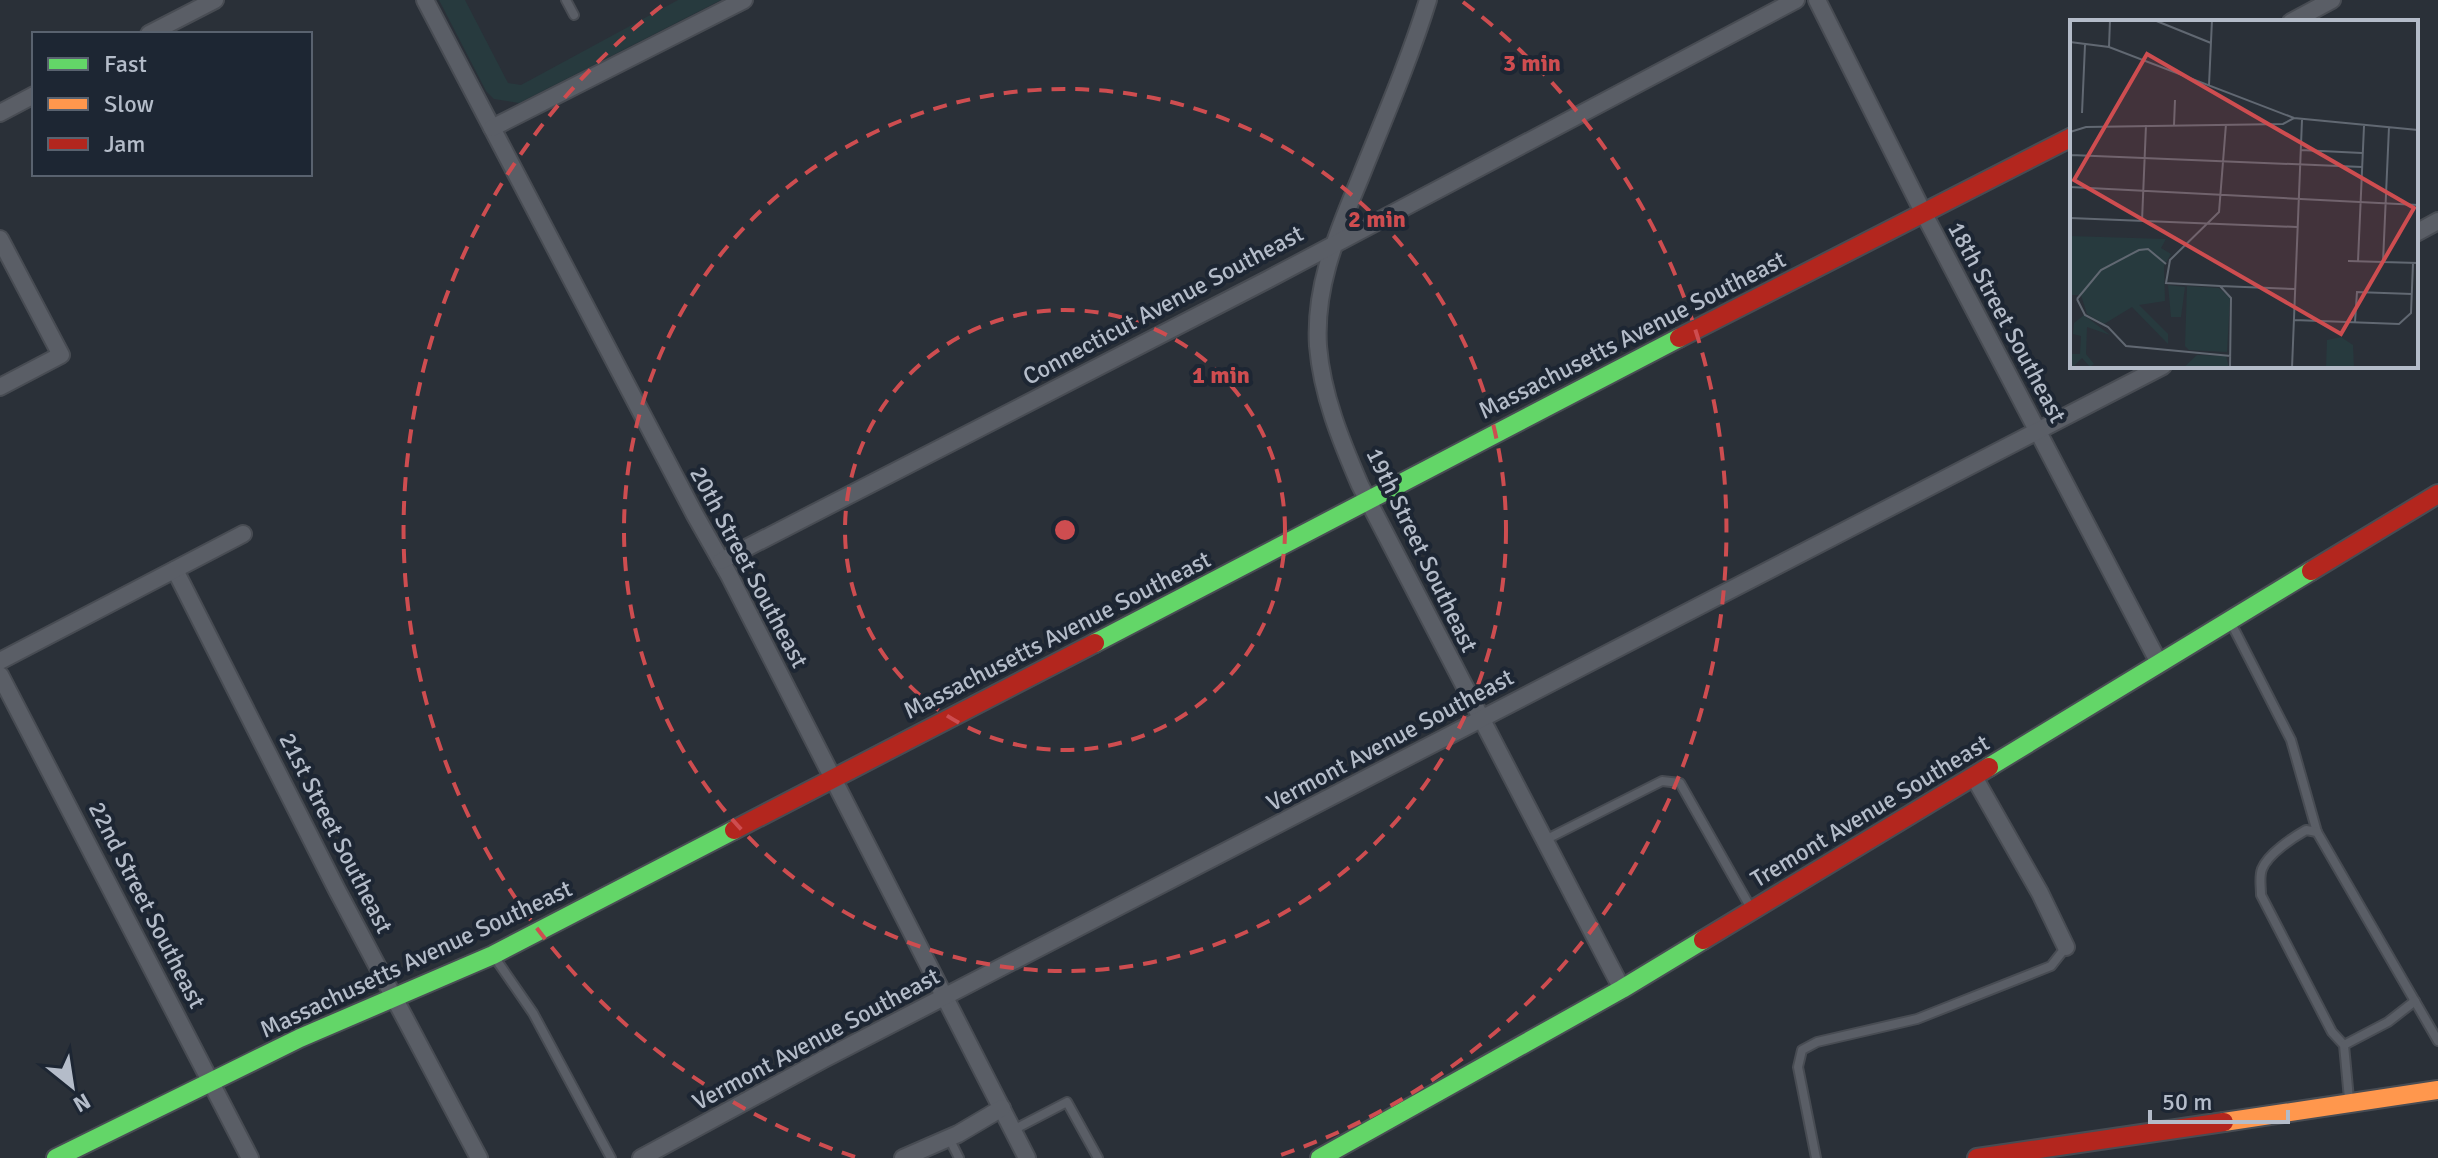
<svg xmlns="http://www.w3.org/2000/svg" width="2438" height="1158" font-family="Signika,sans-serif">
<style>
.green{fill:#273a3e}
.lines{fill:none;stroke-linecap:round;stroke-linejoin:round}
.lane-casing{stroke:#484c53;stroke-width:12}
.street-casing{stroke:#484c53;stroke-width:20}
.fast-casing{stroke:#484c53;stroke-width:22}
.slow-casing{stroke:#484c53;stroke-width:22}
.jam-casing{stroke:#484c53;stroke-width:22}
.lane{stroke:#5a5e66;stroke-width:8}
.street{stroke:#5a5e66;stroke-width:16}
.fast{stroke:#63d668;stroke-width:18}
.slow{stroke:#ff974d;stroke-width:18}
.jam{stroke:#b3261e;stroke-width:18}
.ring{fill:none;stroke:#ce4d50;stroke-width:4;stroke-dasharray:14 10}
.labels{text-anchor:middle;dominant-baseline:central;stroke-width:8;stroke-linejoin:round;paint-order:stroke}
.street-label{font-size:24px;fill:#b4bcc9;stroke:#1d2633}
.inset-road{fill:none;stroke:#616872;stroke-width:2}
.view{fill:#ce4d50;fill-opacity:0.15;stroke:#ce4d50;stroke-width:4}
.inset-edge{fill:none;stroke:#b4bcc9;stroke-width:4}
.centre{fill:#ce4d50;stroke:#1d2633;stroke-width:4}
.ring-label{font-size:24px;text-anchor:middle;font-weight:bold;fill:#ce4d50;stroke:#1d2633;stroke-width:8;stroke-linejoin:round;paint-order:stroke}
</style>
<rect width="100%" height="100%" fill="#2a3038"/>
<polygon class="green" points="439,0 465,0 508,83 521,85 678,0 721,0 519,103 494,99 486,91"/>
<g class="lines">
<defs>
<g id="lane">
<polyline points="566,0 574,15"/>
<polyline points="2230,621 2291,740 2317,832 2438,1041"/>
<path d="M2317 832 2306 830C2292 838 2268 854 2262 869 2259 877 2261 886 2261 895L2332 1032 2344 1045 2349 1099"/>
<polyline points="1545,840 1662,781 1680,783 1752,910"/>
<polyline points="493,955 533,1013 611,1158"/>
<polyline points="2344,1045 2388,1022 2415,1001"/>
<polyline points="1013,1130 1067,1102 1098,1158"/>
<polyline points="949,1138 959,1158"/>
<polyline points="1816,1158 1798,1067 1802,1050 1817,1042 1917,1019 2051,966 2066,947"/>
</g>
<g id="street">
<polyline points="425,0 695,515 729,575 1027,1158"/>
<path d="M1428 0C1410 58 1386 114 1363 171 1340 228 1314 282 1318 346 1322 395 1341 441 1360 485L1622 989"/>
<polyline points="1817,0 1923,212 2159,663"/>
<polyline points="2291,22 2332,0"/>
<polyline points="149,34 215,0"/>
<polyline points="0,113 34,95"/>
<polyline points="492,128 744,0"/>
<polyline points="2416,233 2438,221"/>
<polyline points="0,239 61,355 0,387"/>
<polyline points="721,561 1267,280 1796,0"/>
<polyline points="175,570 337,890 479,1158"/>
<polyline points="0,661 243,534"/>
<polyline points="0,675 250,1158"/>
<polyline points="1974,777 2040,893 2066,947"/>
<polyline points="641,1158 824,1059 2163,366"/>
<polyline points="903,1158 958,1134 1002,1108"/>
</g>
<g id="fast">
<polyline points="1095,643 1679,338"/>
<polyline points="1989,767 2311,571"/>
<polyline points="56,1158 300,1038 493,955 734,830"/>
<polyline points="1320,1158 1622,989 1703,940"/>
</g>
<polyline id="slow" points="2224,1122 2438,1090"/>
<g id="jam">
<polyline points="1679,338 2072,137"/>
<polyline points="2311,571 2438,494"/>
<polyline points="734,830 1095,643"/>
<polyline points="1703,940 1989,767"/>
<polyline points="1977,1158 2224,1122"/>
</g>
</defs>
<use href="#lane" class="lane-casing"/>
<use href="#street" class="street-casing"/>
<use href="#fast" class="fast-casing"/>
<use href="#slow" class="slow-casing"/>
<use href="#jam" class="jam-casing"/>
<use href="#lane" class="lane"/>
<use href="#street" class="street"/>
<use href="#fast" class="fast"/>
<use href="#slow" class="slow"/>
<use href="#jam" class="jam"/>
</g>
<g class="ring">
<circle cx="1065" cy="530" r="220"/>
<circle cx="1065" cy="530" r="441"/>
<path d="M855 1157A661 661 0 0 1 667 2M1463 2A661 661 0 0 1 1275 1157"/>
</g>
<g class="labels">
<g class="street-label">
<text transform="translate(1163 305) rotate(-28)">Connecticut Avenue Southeast</text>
<text transform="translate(2007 322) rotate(62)">18th Street Southeast</text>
<text transform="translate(1632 335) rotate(-27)">Massachusetts Avenue Southeast</text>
<text transform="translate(1422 550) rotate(64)">19th Street Southeast</text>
<text transform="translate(749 567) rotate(62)">20th Street Southeast</text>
<text transform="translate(1057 635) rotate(-27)">Massachusetts Avenue Southeast</text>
<text transform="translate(1390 740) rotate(-28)">Vermont Avenue Southeast</text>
<text transform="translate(1870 811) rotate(-31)">Tremont Avenue Southeast</text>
<text transform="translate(336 833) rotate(63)">21st Street Southeast</text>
<text transform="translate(147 905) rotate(63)">22nd Street Southeast</text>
<text transform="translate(416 959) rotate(-25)">Massachusetts Avenue Southeast</text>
<text transform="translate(816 1039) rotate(-28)">Vermont Avenue Southeast</text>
</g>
</g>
<g transform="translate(2070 20)">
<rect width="348" height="348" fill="#2a3038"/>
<path d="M0 216 96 219 91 228 101 234 94 246 95 281 69 285 98 314V324L62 287 34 304 17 294 11 275H0ZM98 265 115 267 111 297H101ZM117 266 149 268 160 278 157 332 119 330 115 326ZM14 295 40 315 17 307 16 334 24 344 20 347 12 338 2 348V334H10L11 316 3 314 4 303ZM271 317 283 325 284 348H256L257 320ZM127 335 156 336 159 348H113Z" fill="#273a3e"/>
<path class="inset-road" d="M84 0 141 23M0 22 39 27 224 98 348 110M39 27 40 0M139 65 142 0M12 93 15 25M156 104 149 192 100 240 96 263 150 266 161 278 160 348M104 105 105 80M0 112 16 107 213 104 224 98M231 130 292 133M1 135 292 147M0 152 1 123M0 167 348 185M0 198 227 207M72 201 76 105M278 241 348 243M288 241 294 106M313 242 319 107M150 266 225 269M7 279 15 295 38 307 56 326 161 336M7 279 31 250 69 230 78 229 96 244M224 300 329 304 341 293 343 243M285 302 287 272 342 274M222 348 232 100"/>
<path class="view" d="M77 34 344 188 271 314 4 160Z"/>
<rect width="348" height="348" class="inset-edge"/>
</g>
<circle cx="1065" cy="530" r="12" class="centre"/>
<g class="ring-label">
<text x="1532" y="71">3 min</text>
<text x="1377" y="227">2 min</text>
<text x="1221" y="383">1 min</text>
</g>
<rect x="32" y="32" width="280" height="144" fill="#1d2633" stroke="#59626f" stroke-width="2"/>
<rect x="48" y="58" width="40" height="12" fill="#63d668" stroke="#59626f" stroke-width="2"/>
<text x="104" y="72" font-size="24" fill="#b4bcc9">Fast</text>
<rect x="48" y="98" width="40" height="12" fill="#ff974d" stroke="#59626f" stroke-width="2"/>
<text x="104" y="112" font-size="24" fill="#b4bcc9">Slow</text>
<rect x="48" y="138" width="40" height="12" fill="#b3261e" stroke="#59626f" stroke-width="2"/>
<text x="104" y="152" font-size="24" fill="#b4bcc9">Jam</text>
<g transform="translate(72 1086) rotate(150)" stroke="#1d2633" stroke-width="6" paint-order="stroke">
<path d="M0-6L14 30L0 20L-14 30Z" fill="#b4bcc9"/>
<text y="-12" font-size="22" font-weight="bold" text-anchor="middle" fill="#b4bcc9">N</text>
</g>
<path d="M2150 1110v12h138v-12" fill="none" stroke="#b4bcc9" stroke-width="4"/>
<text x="2162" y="1110" font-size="24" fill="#b4bcc9" stroke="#1d2633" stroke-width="6" paint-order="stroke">50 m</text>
</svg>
